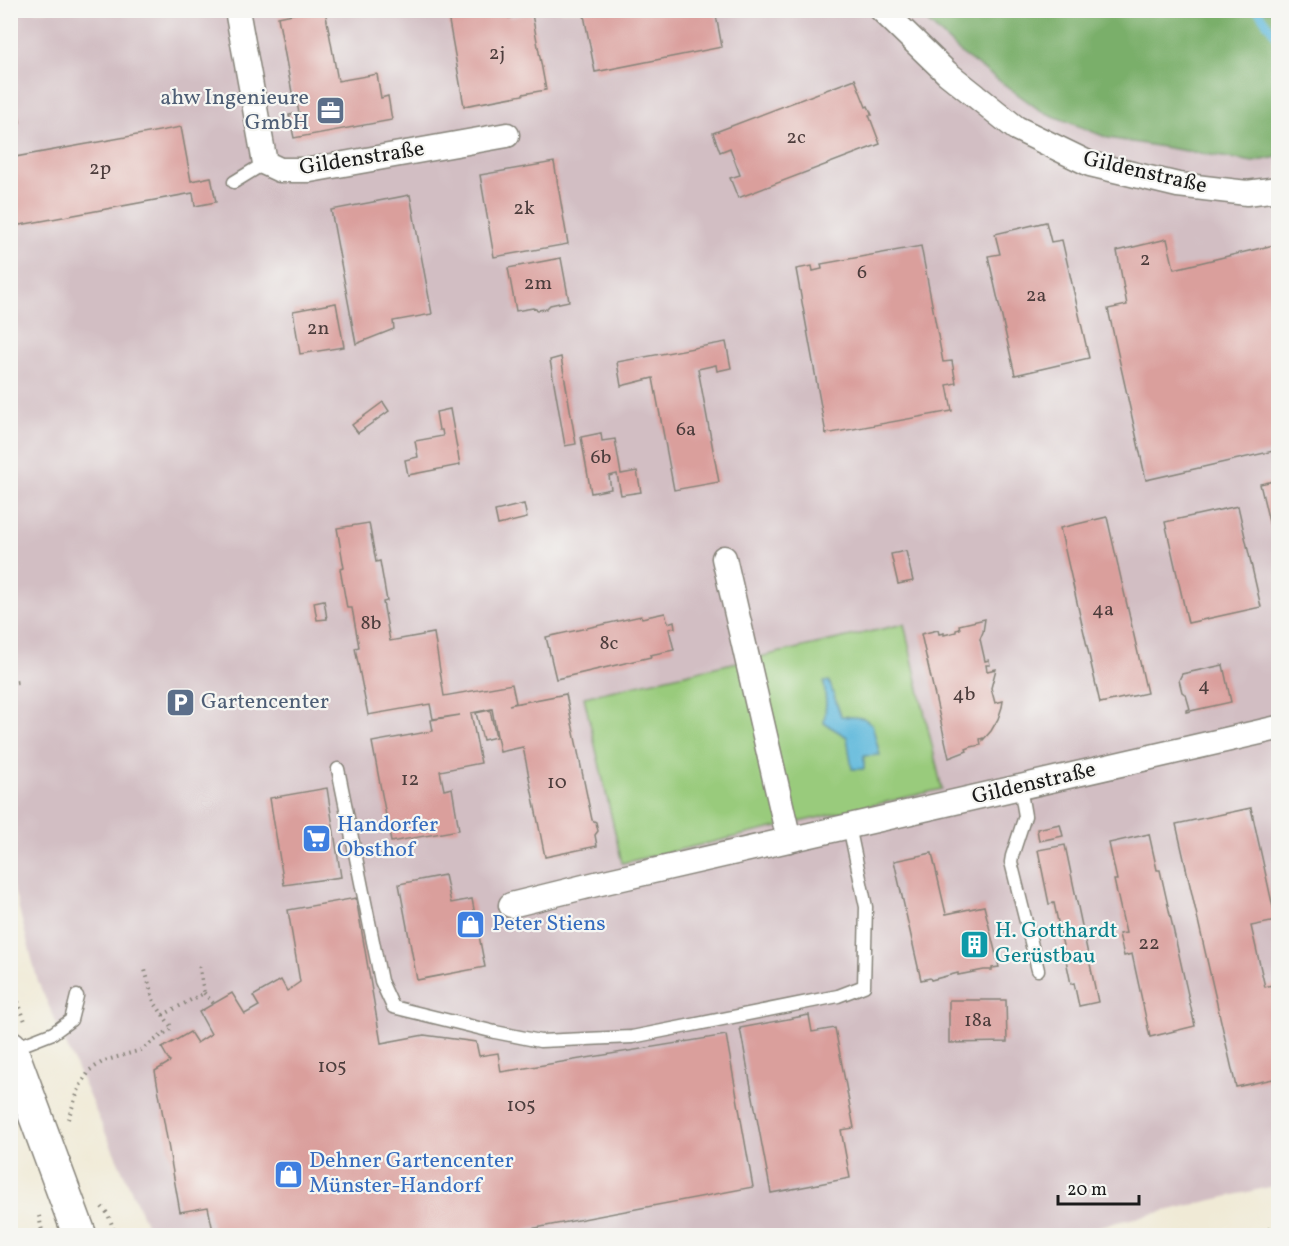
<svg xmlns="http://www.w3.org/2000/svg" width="1289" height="1246" font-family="Vollkorn,serif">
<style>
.industrial{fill:#d2bec3}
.green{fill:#99cb7b;stroke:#5a744c;stroke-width:1.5}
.forest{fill:#7aaf6b;stroke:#4b6644;stroke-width:1.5}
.water{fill:#5db8db;stroke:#3c6a7c;stroke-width:1.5}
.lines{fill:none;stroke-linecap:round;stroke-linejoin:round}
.stream{stroke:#5db8db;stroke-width:8}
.building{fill:#da9f9c}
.lane-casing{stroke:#868379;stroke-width:15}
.street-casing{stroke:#868379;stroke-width:27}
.secondary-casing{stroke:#868379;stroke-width:36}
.path{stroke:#868379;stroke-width:4;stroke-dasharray:1.5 4.5;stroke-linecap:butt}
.lane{stroke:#fff;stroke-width:12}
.street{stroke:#fff;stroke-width:24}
.secondary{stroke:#fff;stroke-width:33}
.labels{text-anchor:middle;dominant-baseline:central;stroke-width:4.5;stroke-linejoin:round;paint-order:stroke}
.number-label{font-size:20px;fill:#4c3d3c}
.service-label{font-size:22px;fill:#4e5e75;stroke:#f6f6f2;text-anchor:end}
.street-label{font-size:22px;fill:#1c1c1c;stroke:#f6f6f2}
.shop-label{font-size:22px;fill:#366cbe;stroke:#f6f6f2;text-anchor:start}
.culture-label{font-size:22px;fill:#0d838f;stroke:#f6f6f2;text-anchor:start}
</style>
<rect width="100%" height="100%" fill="#f6f6f2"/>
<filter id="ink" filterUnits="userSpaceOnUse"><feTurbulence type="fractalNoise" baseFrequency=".0167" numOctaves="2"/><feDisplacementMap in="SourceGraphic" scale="12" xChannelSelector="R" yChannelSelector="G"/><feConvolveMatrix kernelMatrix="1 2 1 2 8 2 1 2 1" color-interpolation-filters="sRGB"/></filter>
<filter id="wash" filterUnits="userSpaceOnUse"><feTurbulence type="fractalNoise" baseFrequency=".008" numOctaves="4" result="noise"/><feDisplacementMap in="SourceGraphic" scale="24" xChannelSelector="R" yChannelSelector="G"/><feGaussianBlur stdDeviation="1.35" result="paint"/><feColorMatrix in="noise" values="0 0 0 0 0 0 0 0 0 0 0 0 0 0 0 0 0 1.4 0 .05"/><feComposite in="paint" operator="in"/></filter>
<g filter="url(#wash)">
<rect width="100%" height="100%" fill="#f0ead6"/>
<polygon class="industrial" points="10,11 916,11 962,54 1041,111 1108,138 1253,162 1278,157 1278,1185 1057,1236 151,1235 38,982 11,879"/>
<polygon class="green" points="904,624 942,789 622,863 584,697"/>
<polygon class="forest" points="916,11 1278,11 1278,157 1253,162 1108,138 1041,111 962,54"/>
<polygon class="water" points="829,681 841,716 863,718 872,724 880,755 864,756 864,769 852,769 847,737 824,723 826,703 824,682"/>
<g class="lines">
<polyline class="stream" points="1257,10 1278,39"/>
</g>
<g id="blocks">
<g class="building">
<polygon points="311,10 325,10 338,81 377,74 381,98 388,96 392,120 294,138 289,115 299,113 296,98 293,98 278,17"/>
<polygon points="447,10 508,10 509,18 532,14 546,90 523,94 523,95 464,106"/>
<polygon points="583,10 715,10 722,47 595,72"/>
<polygon points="10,77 12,77 20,122 10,123"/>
<polygon points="855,79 866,107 868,106 872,115 869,115 880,144 738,198 730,178 740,175 730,148 720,152 713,133"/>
<polygon points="181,127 191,181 211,177 216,202 195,206 193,193 20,225 10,217 10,158"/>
<polygon points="554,162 568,244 494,257 480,175"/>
<polygon points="410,195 432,314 393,321 394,329 356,344 331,210"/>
<polygon points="1046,222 1051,242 1062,240 1089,358 1015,375 988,256 1000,254 995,234"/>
<polygon points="1167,239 1174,269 1278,244 1278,450 1146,480 1108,309 1127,305 1117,251"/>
<polygon points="921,246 943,362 952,361 956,383 947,385 952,411 826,434 796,269 812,266 813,271 822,269 821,264"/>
<polygon points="561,258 569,301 550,305 546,309 538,310 533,308 516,311 508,268"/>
<polygon points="336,303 344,347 300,354 293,311"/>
<polygon points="726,342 731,368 717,371 716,365 698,369 719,482 674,490 653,378 621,386 617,362"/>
<polygon points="561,357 576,444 565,446 550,360"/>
<polygon points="383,402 389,411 358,433 352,425"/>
<polygon points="450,409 460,465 408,475 405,460 418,457 415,441 443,436 442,430 439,430 436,412"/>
<polygon points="601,433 602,441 615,439 621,474 637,471 641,492 621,495 617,474 609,476 611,489 591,493 581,437"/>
<polygon points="1278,480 1278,560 1260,484"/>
<polygon points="524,504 527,518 498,525 495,511"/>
<polygon points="1238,506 1261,607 1188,623 1165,522"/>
<polygon points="1107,517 1147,693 1100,703 1060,528"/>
<polygon points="369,523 376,562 380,561 387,601 383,602 390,641 434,633 444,696 512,684 516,703 509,705 566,694 592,820 596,822 598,831 595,835 597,846 545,857 523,747 500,752 492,709 471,713 481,763 440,771 444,790 452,788 459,830 391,842 372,742 433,731 431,720 460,715 433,719 430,704 368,715 355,648 359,647 352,608 347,608 340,569 344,568 337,528"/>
<polygon points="906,551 913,581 898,584 891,554"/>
<polygon points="324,600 327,619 317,620 314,602"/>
<polygon points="665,613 668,623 674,621 675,628 669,629 674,650 650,655 651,657 556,679 546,637 641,616 642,618"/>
<polygon points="985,619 983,632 980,639 985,661 989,660 990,665 986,665 987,671 996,669 991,688 995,703 1003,701 1002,707 998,719 991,731 983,740 983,738 980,739 981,745 971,747 966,749 967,751 949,758 921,634 938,630 939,634 944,633 944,635 956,632 956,630 960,629 959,625"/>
<polygon points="1223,665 1231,702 1186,712 1186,710 1190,709 1186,695 1182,692 1179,680 1182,674"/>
<polygon points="490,710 496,737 483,740 476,713"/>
<polygon points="327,788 341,877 284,885 270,798"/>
<polygon points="1251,808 1276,921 1251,926 1265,987 1278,983 1278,1078 1236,1087 1176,824"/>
<polygon points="1060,824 1063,836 1039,841 1037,829"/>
<polygon points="1149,834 1157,870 1160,870 1195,1026 1150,1037 1132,954 1124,956 1119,934 1126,933 1114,880 1117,880 1109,843"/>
<polygon points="1065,845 1098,1002 1079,1006 1074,983 1071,984 1054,903 1049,904 1038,850"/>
<polygon points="932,853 946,914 984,906 999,967 992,968 992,970 984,970 958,975 958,973 931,980 930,978 921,980 894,861"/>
<polygon points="445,875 451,903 472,899 485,967 417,980 399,884"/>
<polygon points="356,898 381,1043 424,1035 476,1042 479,1056 498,1053 501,1072 726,1035 753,1187 493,1236 214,1236 208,1207 180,1212 155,1071 170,1062 162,1048 190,1032 197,1043 211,1034 199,1012 232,993 245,1014 259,1006 253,996 281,980 287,991 300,982 288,910"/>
<polygon points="949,1000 1006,1000 1007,1042 949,1043"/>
<polygon points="809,1015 812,1032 835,1028 854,1128 841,1130 850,1178 771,1193 740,1028"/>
</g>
</g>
</g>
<g filter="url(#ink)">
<use href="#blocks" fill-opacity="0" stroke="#868379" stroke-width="1.5"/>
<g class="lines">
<defs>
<g id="lane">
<polyline points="234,182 265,163"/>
<polyline points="338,769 381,981 393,1007 495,1032 540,1041 632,1037 838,996 864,986 866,907 849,826"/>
<polyline points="1020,787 1025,816 1012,856 1011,862 1038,970"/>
<polyline points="12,1049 53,1033 71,1020 77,996"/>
</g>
<g id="street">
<polyline points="237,10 265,163 280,170 310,170 507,135"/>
<polyline points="882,10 947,73 1016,128 1090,164 1178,185 1247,193 1278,189"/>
<polyline points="724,558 789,840"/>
<polyline points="511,905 596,884 1278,728"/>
</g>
<polyline id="secondary" points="10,1047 80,1236"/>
</defs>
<use href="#lane" class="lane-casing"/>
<use href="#street" class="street-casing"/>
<use href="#secondary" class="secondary-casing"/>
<g class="path">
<polyline points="10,683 18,682"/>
<polyline points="10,979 25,1021"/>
<polyline points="204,993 213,1003"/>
<polyline points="163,1015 204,993 199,964"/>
<polyline points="68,1119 80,1086 90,1070 104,1061 141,1050 172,1028 154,1002 145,970"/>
<polyline points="102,1207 108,1214 116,1236"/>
<polyline points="39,1216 43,1236"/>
<polyline points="1240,1236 1278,1227"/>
</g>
<use href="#lane" class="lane"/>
<use href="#street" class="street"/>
<use href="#secondary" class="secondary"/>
</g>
</g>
<defs>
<symbol id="office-square" viewBox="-11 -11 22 22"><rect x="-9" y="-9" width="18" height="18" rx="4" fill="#5c6f8a" stroke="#f6f6f2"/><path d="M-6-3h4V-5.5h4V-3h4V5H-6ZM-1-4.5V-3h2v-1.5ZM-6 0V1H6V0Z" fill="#fff"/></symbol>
<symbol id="parking-square" viewBox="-11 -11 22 22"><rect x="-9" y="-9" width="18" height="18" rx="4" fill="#5c6f8a" stroke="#f6f6f2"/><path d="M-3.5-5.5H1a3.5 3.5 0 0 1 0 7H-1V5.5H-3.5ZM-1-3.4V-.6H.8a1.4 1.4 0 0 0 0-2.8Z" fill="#fff"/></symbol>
<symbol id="supermarket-square" viewBox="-11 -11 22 22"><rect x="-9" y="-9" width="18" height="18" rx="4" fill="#3f7fe0" stroke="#f6f6f2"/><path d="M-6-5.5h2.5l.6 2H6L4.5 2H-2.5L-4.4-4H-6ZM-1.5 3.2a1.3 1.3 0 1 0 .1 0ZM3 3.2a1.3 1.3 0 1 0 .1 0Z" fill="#fff"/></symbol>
<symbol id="shop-square" viewBox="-11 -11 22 22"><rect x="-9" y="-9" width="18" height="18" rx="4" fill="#3f7fe0" stroke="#f6f6f2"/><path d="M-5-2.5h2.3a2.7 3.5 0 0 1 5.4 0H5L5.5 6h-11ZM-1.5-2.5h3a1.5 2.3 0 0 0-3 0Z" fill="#fff"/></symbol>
<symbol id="building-square" viewBox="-11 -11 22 22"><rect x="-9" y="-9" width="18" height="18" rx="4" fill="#0f9aa8" stroke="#f6f6f2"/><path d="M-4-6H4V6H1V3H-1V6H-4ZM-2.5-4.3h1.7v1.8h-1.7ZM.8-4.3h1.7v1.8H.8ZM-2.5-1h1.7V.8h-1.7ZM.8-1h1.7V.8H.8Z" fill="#fff"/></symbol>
</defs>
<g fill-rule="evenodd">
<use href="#office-square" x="314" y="94" width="33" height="33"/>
<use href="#parking-square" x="164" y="686" width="33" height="33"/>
<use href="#supermarket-square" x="300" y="822" width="33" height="33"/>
<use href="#shop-square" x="454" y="908" width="33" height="33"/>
<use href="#building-square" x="958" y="928" width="33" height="33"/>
<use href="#shop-square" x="272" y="1158" width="33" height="33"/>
</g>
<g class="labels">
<g class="number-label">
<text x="497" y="54">2j</text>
<text x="796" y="138">2c</text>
<text x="100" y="169">2p</text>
<text x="524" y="209">2k</text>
<text x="1145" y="260">2</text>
<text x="862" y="273">6</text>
<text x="538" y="284">2m</text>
<text x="1036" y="296">2a</text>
<text x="318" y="329">2n</text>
<text x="686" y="430">6a</text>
<text x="601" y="458">6b</text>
<text x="1103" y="610">4a</text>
<text x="371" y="624">8b</text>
<text x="609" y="644">8c</text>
<text x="1204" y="686">4</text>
<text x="964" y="695">4b</text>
<text x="410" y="780">12</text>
<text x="557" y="783">10</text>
<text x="1149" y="944">22</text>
<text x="978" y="1021">18a</text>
<text x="332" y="1067">105</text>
<text x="521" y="1106">105</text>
</g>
<g class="service-label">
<text x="309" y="98">ahw Ingenieure<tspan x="309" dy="25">GmbH</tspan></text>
<text x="201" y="702" text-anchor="start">Gartencenter</text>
</g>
<g class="street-label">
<text transform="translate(362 159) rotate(-9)">Gildenstraße</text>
<text transform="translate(1145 173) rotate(13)">Gildenstraße</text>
<text transform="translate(1034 784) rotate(-13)">Gildenstraße</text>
</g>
<g class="shop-label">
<text x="337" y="825">Handorfer<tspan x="337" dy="25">Obsthof</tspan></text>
<text x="492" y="924">Peter Stiens</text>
<text x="309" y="1161">Dehner Gartencenter<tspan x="309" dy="25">Münster-Handorf</tspan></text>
</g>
<g class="culture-label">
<text x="995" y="931">H. Gotthardt<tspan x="995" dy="25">Gerüstbau</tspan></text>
</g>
</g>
<rect width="1289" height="1246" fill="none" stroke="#f6f6f2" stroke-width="36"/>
<path d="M1058 1195v9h81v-9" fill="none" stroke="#1c1c1c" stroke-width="3"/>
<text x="1067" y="1195" font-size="18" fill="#1c1c1c" stroke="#f6f6f2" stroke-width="4.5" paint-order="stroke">20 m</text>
</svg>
